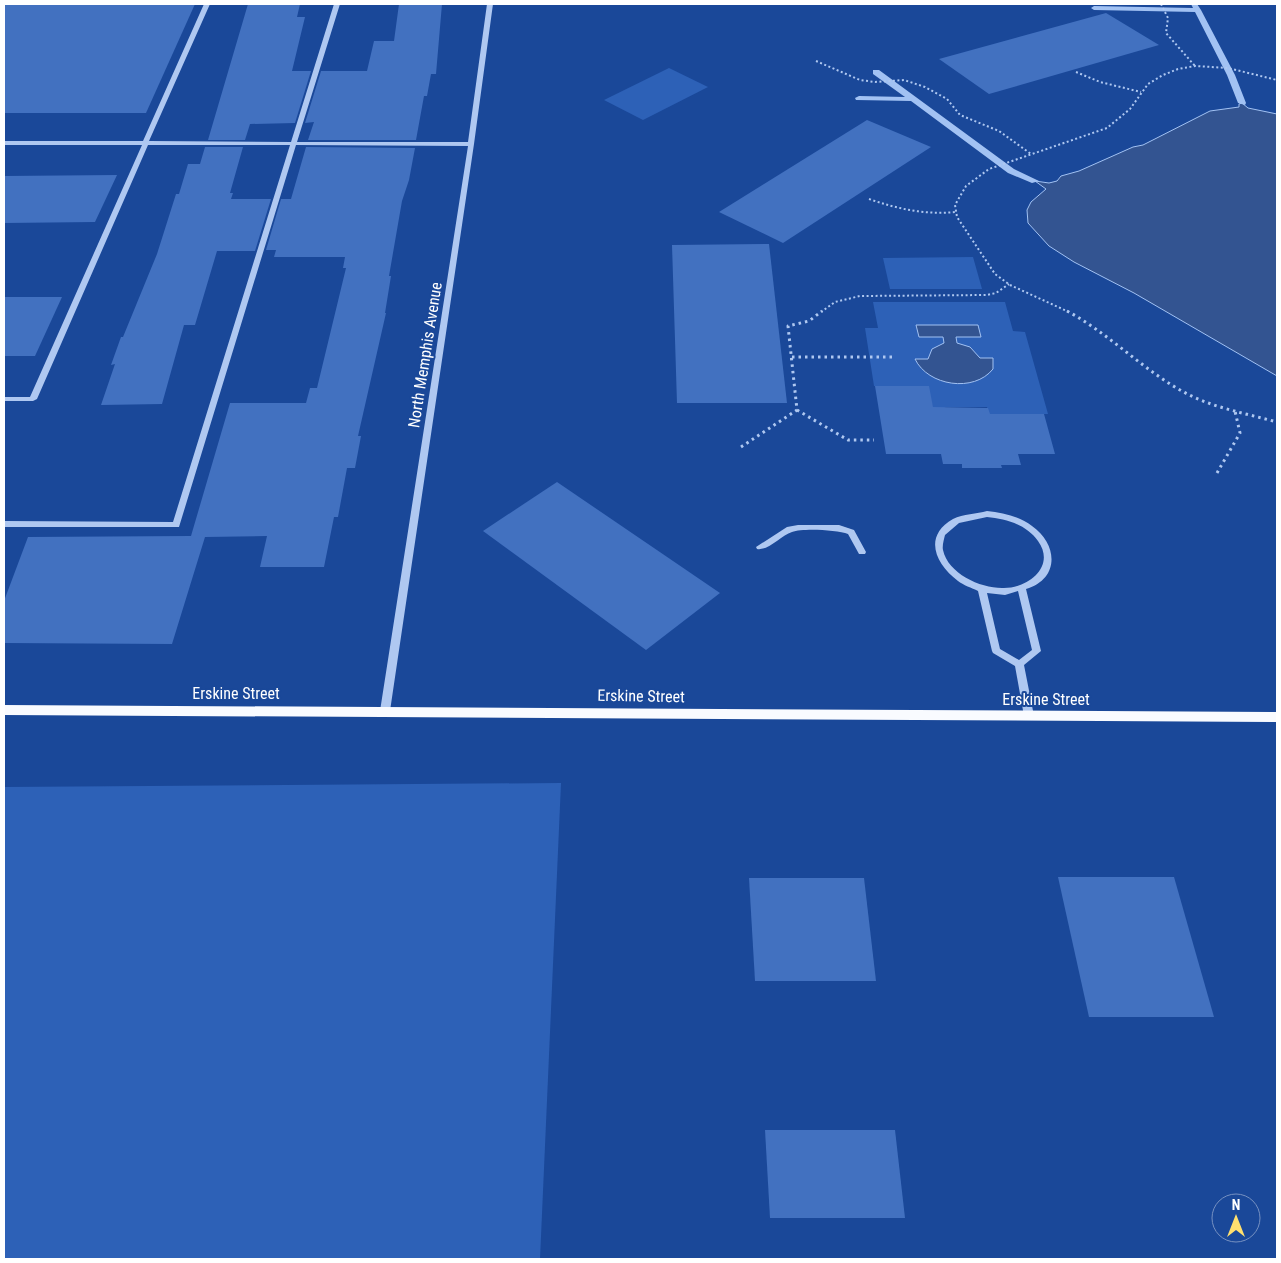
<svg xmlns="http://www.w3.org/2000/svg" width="1281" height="1263" font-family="'Roboto Condensed',sans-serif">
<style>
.green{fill:#2d61b7}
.water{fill:#335491;stroke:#a2c2f3}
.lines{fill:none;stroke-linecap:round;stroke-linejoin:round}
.stream{fill:#a2c2f3;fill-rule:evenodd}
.building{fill:#4271c0}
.path-far1{stroke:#afc8f1;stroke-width:2;stroke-dasharray:2 2.5;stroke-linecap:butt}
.path{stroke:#afc8f1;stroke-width:3;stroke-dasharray:2.5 4;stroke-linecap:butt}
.minor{fill:#afc8f1;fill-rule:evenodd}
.major{fill:#f9fbff;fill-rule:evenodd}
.labels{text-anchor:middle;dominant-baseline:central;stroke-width:4;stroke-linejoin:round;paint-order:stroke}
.street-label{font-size:16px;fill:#fff;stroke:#1a4899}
</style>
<rect width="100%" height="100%" fill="#1a4899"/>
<g class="green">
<polygon points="669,68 708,87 643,120 604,100"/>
<polygon points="973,257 982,289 890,289 883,258"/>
<polygon points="873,302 1005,302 1013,331 1025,332 1048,414 989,414 987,407 946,407 934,414 928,386 874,386 865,328 878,328"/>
<polygon points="561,783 540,1259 4,1259 4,787"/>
</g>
<g class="water">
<polygon points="1242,103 1248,108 1277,114 1277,376 1134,293 1074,262 1049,246 1028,223 1027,210 1031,202 1046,189 1035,181 1049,183 1057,181 1061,176 1079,171 1133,147 1143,145 1210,111 1239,107 1239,104"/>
<path d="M916 325H978L981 337H956L957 343 970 347 980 358H993V369C974 393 928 386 915 359H928L932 349 944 343 943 337H919Z"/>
</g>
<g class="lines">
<g class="stream">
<polygon points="1191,4 1197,4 1201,10 1235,75 1246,103 1245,105 1238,103 1227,75 1195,12 1094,10 1091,8 1094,6 1193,8"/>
<polygon points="873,70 879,70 1014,169 1039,181 1032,183 1008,173 911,101 856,100 855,98 859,96 905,97 873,74"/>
</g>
</g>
<g class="building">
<polygon points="4,4 195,4 146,113 4,113"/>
<polygon points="248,4 300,4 297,17 305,17 292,71 311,71 295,123 250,124 245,140 208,140"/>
<polygon points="399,4 442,4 436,74 431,74 427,96 424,96 416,140 308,140 314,122 305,123 321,71 367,71 374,41 394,41"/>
<polygon points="1106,13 1159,45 989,94 939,59"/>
<polygon points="867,120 931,147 783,243 719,212"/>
<polygon points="205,147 243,147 230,193 233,193 231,199 271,199 255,251 217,251 195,325 184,325 162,404 101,405 115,364 111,365 121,337 123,337 157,254 176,194 179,194 188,164 200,164"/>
<polygon points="306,147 415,148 409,180 402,201 389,276 391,276 385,313 386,313 358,436 361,436 355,468 347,468 338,517 334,517 324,567 260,567 267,536 205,537 172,644 4,643 4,601 28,537 191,536 230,403 306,403 310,388 317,388 346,268 343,268 345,257 274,257 276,250 266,250 281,199 291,199"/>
<polygon points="117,175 95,222 4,223 4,176"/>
<polygon points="769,244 787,403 677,403 672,245"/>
<polygon points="4,297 62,297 35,356 4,356"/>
<polygon points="875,386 929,386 933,407 988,408 990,414 1044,414 1055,454 1018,454 1021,465 1001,465 1002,468 962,468 962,464 943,464 941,454 886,454"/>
<polygon points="557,482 720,593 646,650 483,531"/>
<polygon points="1058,877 1174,877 1214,1017 1089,1017"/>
<polygon points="749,878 864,878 876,981 755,981"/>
<polygon points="765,1130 895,1130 905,1218 770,1218"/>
</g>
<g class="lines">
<g class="path-far1">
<polyline points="1161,4 1168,18 1166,33 1195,66"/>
<polyline points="816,61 860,80 875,82 904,80 925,87 947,99 960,115 999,131 1031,154"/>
<polyline points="1076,72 1100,82 1141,92"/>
<path d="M869 199C898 209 925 215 955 212"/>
<polyline points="821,312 835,302 860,296 987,295 996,293 1009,284"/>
<polyline points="1069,312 1010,285 995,274 957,217 955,205 966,186 989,169 1107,128 1130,109 1148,84 1163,75 1178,69 1195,66 1228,68 1277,80"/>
</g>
<g class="path">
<path d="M1067 311C1108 333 1140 367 1180 390 1209 407 1244 413 1277 422"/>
<polyline points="792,357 895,357"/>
<polyline points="797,410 848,440 874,440"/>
<polyline points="741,447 797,410 788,326 809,321 822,311"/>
<polyline points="1217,473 1240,433 1235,411"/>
</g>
<g class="minor">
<polygon points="204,4 210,4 149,141 291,142 334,4 340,4 297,142 468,142 487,4 493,4 474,144 390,711 388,714 382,714 380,711 468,146 296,145 179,527 4,527 4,521 173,522 290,145 148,145 37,399 33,401 4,401 4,397 30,397 142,145 4,145 4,141 143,141"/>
<path d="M987 511C1003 513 1019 516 1032 526 1058 544 1060 579 1026 589L1041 651 1024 665 1034 716 1032 719H1026L1024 716 1015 666 993 653 992 651 978 591C972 588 963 585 958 581 935 564 923 536 953 519 963 514 977 514 987 511ZM987 517C1006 519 1026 524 1038 541 1056 566 1029 588 1004 588 982 589 948 574 943 550 942 546 944 539 945 535L959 523ZM1018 591 1032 650 1019 660 1000 649 987 593 1005 595Z"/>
<path d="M798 525H839L854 530 866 552 865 554H859L848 534C837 530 803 528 792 532 781 535 769 551 757 549L756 547 787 527Z"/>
</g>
<polygon class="major" points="4,705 1277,712 1277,722 4,715"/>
</g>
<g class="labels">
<g class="street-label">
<text transform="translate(425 355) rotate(-81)">North Memphis Avenue</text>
<text x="236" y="693">Erskine Street</text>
<text transform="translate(641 696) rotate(1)">Erskine Street</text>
<text x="1046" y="699">Erskine Street</text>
</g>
</g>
<rect width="1281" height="1263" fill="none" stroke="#ffffff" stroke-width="10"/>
<g transform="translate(1236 1218)"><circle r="24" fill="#1a4899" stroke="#7691c2"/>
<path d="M0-4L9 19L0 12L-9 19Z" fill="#ffe06f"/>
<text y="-8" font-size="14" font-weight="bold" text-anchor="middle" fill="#ffffff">N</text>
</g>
</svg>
